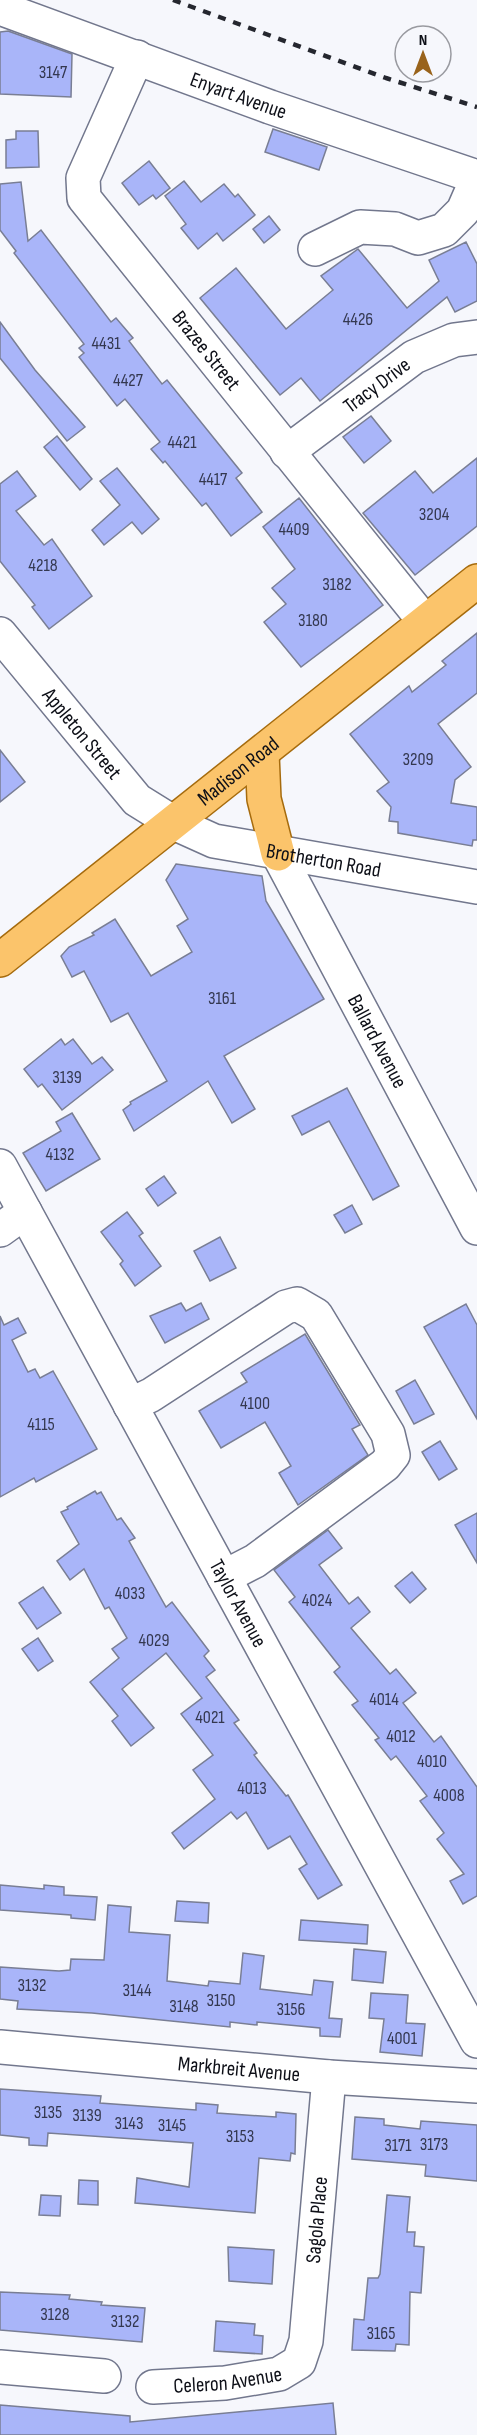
<svg xmlns="http://www.w3.org/2000/svg" width="477" height="2435" font-family="'Sofia Sans Condensed',sans-serif">
<style>
.building{fill:#a9b5f9;stroke:#797e94;stroke-width:1.5}
.lines{fill:none;stroke-linecap:round;stroke-linejoin:round}
.minor-casing{stroke:#72778d;stroke-width:36}
.major-casing{stroke:#a66b0d;stroke-width:36}
.minor{stroke:#fff;stroke-width:33}
.major{stroke:#fbc46b;stroke-width:33}
.rail{stroke:#25272f;stroke-width:4.5;stroke-dasharray:8 8;stroke-linecap:butt}
.labels{text-anchor:middle;dominant-baseline:central;stroke-width:4.5;stroke-linejoin:round;paint-order:stroke}
.number-label{font-size:18px;fill:#343850}
.street-label{font-size:21px;fill:#0d0f17;stroke:#f6f7fc}
</style>
<rect width="100%" height="100%" fill="#f6f7fc"/>
<g class="building">
<polygon points="8,31 72,54 71,97 0,94 0,32"/>
<polygon points="273,129 327,147 319,170 265,152"/>
<polygon points="16,131 38,131 39,167 6,168 6,140 16,139"/>
<polygon points="149,161 170,188 156,199 153,195 139,205 122,183"/>
<polygon points="184,181 201,202 224,184 235,197 238,194 255,215 223,241 217,233 198,249 181,228 186,224 165,196"/>
<polygon points="21,182 28,241 41,230 111,322 116,318 133,338 129,341 162,384 167,380 242,473 236,478 262,512 231,536 206,503 202,506 165,461 163,463 151,449 160,442 125,399 117,406 100,384 79,357 84,353 79,348 84,344 14,253 16,251 0,230 0,184"/>
<polygon points="269,216 280,230 264,243 253,229"/>
<polygon points="466,242 477,264 477,301 455,312 447,297 320,401 301,378 280,395 200,298 236,268 286,329 333,290 321,276 358,249 407,308 439,281 429,260"/>
<polygon points="0,322 35,370 85,427 67,441 0,358"/>
<polygon points="371,416 391,441 364,463 343,437"/>
<polygon points="57,436 92,479 80,490 44,447"/>
<polygon points="477,458 477,526 415,575 363,513 415,471 433,493"/>
<polygon points="117,468 159,519 142,534 132,522 104,545 92,530 120,505 100,481"/>
<polygon points="17,471 36,496 16,511 44,545 52,539 92,596 49,629 32,607 35,605 0,561 0,484"/>
<polygon points="299,498 383,605 301,667 264,622 286,604 272,588 295,569 263,527"/>
<polygon points="477,633 477,693 438,724 471,767 455,780 451,803 477,807 477,840 473,840 472,846 398,833 398,822 389,821 391,807 377,791 389,782 350,734 409,686 412,692 446,665 442,661"/>
<polygon points="0,750 25,782 0,802"/>
<polygon points="176,864 262,876 266,901 324,999 224,1056 255,1109 232,1123 208,1081 134,1131 123,1110 131,1104 130,1102 167,1081 128,1013 111,1022 84,971 72,977 61,956 69,947 94,935 92,933 115,919 151,976 192,952 177,926 188,919 166,880"/>
<polygon points="61,1039 65,1045 73,1039 92,1064 102,1057 113,1070 62,1110 42,1084 38,1087 24,1069"/>
<polygon points="347,1088 399,1186 373,1200 329,1121 302,1135 292,1116"/>
<polygon points="72,1113 100,1159 46,1191 23,1153 61,1131 56,1122"/>
<polygon points="164,1176 176,1193 158,1206 146,1189"/>
<polygon points="352,1205 362,1224 345,1233 334,1215"/>
<polygon points="127,1212 143,1233 139,1236 161,1266 135,1286 120,1264 123,1261 101,1232"/>
<polygon points="220,1237 236,1268 210,1281 194,1251"/>
<polygon points="181,1303 186,1311 201,1303 209,1319 165,1343 150,1316"/>
<polygon points="466,1304 477,1325 477,1419 424,1327"/>
<polygon points="0,1316 4,1325 18,1318 26,1333 12,1340 28,1372 35,1369 40,1378 53,1371 97,1449 36,1482 34,1478 0,1497"/>
<polygon points="305,1334 360,1425 352,1429 368,1455 298,1505 279,1473 291,1466 265,1422 221,1448 199,1411 247,1382 241,1373"/>
<polygon points="415,1380 434,1414 414,1424 396,1391"/>
<polygon points="440,1441 457,1469 439,1480 422,1452"/>
<polygon points="95,1491 97,1494 101,1492 117,1520 121,1518 135,1538 129,1541 166,1607 172,1602 209,1651 204,1656 215,1670 206,1677 239,1720 234,1723 257,1753 254,1755 286,1796 288,1795 342,1885 318,1899 299,1869 307,1864 290,1836 268,1849 246,1812 237,1819 231,1812 184,1849 172,1833 215,1799 193,1770 213,1755 181,1714 202,1698 166,1653 122,1689 154,1728 131,1746 112,1721 118,1716 90,1682 119,1658 112,1649 127,1638 109,1607 105,1609 84,1569 70,1580 57,1561 79,1544 61,1512 68,1509 67,1507"/>
<polygon points="477,1513 477,1563 455,1525"/>
<polygon points="328,1530 342,1548 319,1565 349,1604 358,1597 370,1612 351,1628 390,1674 396,1669 416,1693 403,1703 434,1742 441,1736 477,1787 477,1896 463,1904 450,1881 464,1874 437,1839 444,1833 420,1801 427,1796 396,1756 391,1760 375,1740 379,1738 352,1705 358,1701 334,1672 340,1667 289,1602 295,1597 274,1570"/>
<polygon points="412,1572 426,1589 410,1603 395,1586"/>
<polygon points="43,1587 61,1613 37,1629 19,1603"/>
<polygon points="38,1638 53,1661 38,1671 22,1649"/>
<polygon points="0,1885 44,1889 44,1885 64,1887 64,1895 97,1897 95,1920 71,1918 71,1915 0,1910"/>
<polygon points="177,1901 209,1903 208,1923 175,1921"/>
<polygon points="108,1905 131,1907 129,1932 170,1935 167,1981 208,1986 209,1981 240,1984 243,1953 264,1956 260,1989 312,1995 314,1980 333,1982 329,2018 342,2019 340,2037 320,2036 320,2028 257,2022 257,2025 230,2022 230,2027 92,2013 17,2009 18,2001 0,1999 0,1967 59,1971 70,1970 71,1959 104,1960"/>
<polygon points="301,1920 368,1925 367,1944 299,1940"/>
<polygon points="354,1949 386,1952 383,1983 352,1980"/>
<polygon points="371,1993 408,1995 406,2023 425,2024 422,2056 380,2052 384,2019 369,2018"/>
<polygon points="0,2089 101,2096 100,2103 196,2110 196,2103 218,2105 217,2113 276,2117 276,2112 296,2114 295,2154 291,2153 290,2161 259,2158 255,2213 135,2203 137,2178 189,2187 193,2143 48,2133 47,2146 29,2145 29,2138 0,2135"/>
<polygon points="355,2117 384,2119 384,2125 420,2129 421,2121 477,2125 477,2181 425,2176 426,2165 352,2159"/>
<polygon points="79,2180 98,2181 98,2205 78,2204"/>
<polygon points="41,2195 61,2196 60,2216 39,2215"/>
<polygon points="387,2195 410,2197 407,2232 415,2232 414,2246 424,2247 421,2293 410,2292 409,2345 396,2344 395,2351 352,2350 354,2319 364,2320 368,2278 378,2278 380,2274"/>
<polygon points="228,2247 274,2250 272,2284 229,2281"/>
<polygon points="0,2292 70,2295 69,2299 102,2302 101,2305 145,2308 142,2342 0,2330"/>
<polygon points="216,2321 255,2324 254,2335 263,2336 262,2354 214,2351"/>
<polygon points="333,2403 336,2435 0,2435 0,2405 130,2416 130,2422"/>
</g>
<g class="lines">
<defs>
<g id="minor">
<path id="s1" d="M0 8 270 107 477 177"/>
<path id="s2" d="M137 57 83 178 84 198 425 622"/>
<polyline points="315,249 360,227 395,229 418,238 444,230 463,211 477,179"/>
<path id="s3" d="M287 452 414 357 454 340 477 337"/>
<path id="s4" d="M0 634 137 800 174 823 214 841 477 887"/>
<path id="s5" d="M278 854 477 1228"/>
<path id="s6" d="M0 1166 477 2041"/>
<polyline points="0,1230 25,1212"/>
<polyline points="130,1405 151,1395 286,1307 297,1304 316,1315 388,1434 393,1455 385,1465 255,1561 224,1577"/>
<path id="s7" d="M0 2047 329 2077 477 2086"/>
<polyline points="0,2367 104,2376"/>
<path id="s8" d="M153 2387 225 2383 279 2374 299 2362 306 2341 329 2077"/>
</g>
<g id="major">
<polyline points="262,753 264,799 278,854"/>
<path id="s9" d="M0 960 477 581"/>
</g>
</defs>
<use href="#minor" class="minor-casing"/>
<use href="#major" class="major-casing"/>
<use href="#minor" class="minor"/>
<use href="#major" class="major"/>
<polyline class="rail" points="173,0 386,78 477,107"/>
</g>
<g class="labels">
<g class="number-label">
<text x="53" y="72">3147</text>
<text x="358" y="319">4426</text>
<text x="106" y="343">4431</text>
<text x="128" y="380">4427</text>
<text x="182" y="442">4421</text>
<text x="213" y="479">4417</text>
<text x="434" y="514">3204</text>
<text x="294" y="529">4409</text>
<text x="43" y="565">4218</text>
<text x="337" y="584">3182</text>
<text x="313" y="620">3180</text>
<text x="418" y="759">3209</text>
<text x="222" y="998">3161</text>
<text x="67" y="1077">3139</text>
<text x="60" y="1154">4132</text>
<text x="255" y="1403">4100</text>
<text x="41" y="1424">4115</text>
<text x="130" y="1593">4033</text>
<text x="317" y="1600">4024</text>
<text x="154" y="1640">4029</text>
<text x="384" y="1699">4014</text>
<text x="210" y="1717">4021</text>
<text x="401" y="1736">4012</text>
<text x="432" y="1761">4010</text>
<text x="252" y="1788">4013</text>
<text x="449" y="1795">4008</text>
<text x="32" y="1985">3132</text>
<text x="137" y="1990">3144</text>
<text x="221" y="2000">3150</text>
<text x="184" y="2006">3148</text>
<text x="291" y="2009">3156</text>
<text x="402" y="2038">4001</text>
<text x="48" y="2112">3135</text>
<text x="87" y="2115">3139</text>
<text x="129" y="2123">3143</text>
<text x="172" y="2125">3145</text>
<text x="240" y="2136">3153</text>
<text x="434" y="2144">3173</text>
<text x="398" y="2145">3171</text>
<text x="55" y="2314">3128</text>
<text x="125" y="2321">3132</text>
<text x="381" y="2333">3165</text>
</g>
<g class="street-label">
<text stroke="none"><textPath href="#s1" startOffset="254">Enyart Avenue</textPath></text>
<text stroke="none"><textPath href="#s2" startOffset="348">Brazee Street</textPath></text>
<text stroke="none"><textPath href="#s3" startOffset="112">Tracy Drive</textPath></text>
<text stroke="none"><textPath href="#s4" startOffset="129">Appleton Street</textPath></text>
<text stroke="none"><textPath href="#s9" startOffset="304">Madison Road</textPath></text>
<text stroke="none"><textPath href="#s4" startOffset="414">Brotherton Road</textPath></text>
<text stroke="none"><textPath href="#s5" startOffset="212">Ballard Avenue</textPath></text>
<text stroke="none"><textPath href="#s6" startOffset="498">Taylor Avenue</textPath></text>
<text stroke="none"><textPath href="#s7" startOffset="240">Markbreit Avenue</textPath></text>
<text stroke="none"><textPath href="#s8" startOffset="294">Sagola Place</textPath></text>
<text stroke="none"><textPath href="#s8" startOffset="75">Celeron Avenue</textPath></text>
</g>
</g>
<g transform="translate(423 54)"><circle r="28" fill="#f6f7fc" stroke="#999aa0" stroke-width="1.5"/>
<path d="M0-4.5L10 22L0 15L-10 22Z" fill="#99631b"/>
<text y="-9" font-size="16" font-weight="bold" text-anchor="middle" fill="#0d0f17">N</text>
</g>
</svg>
